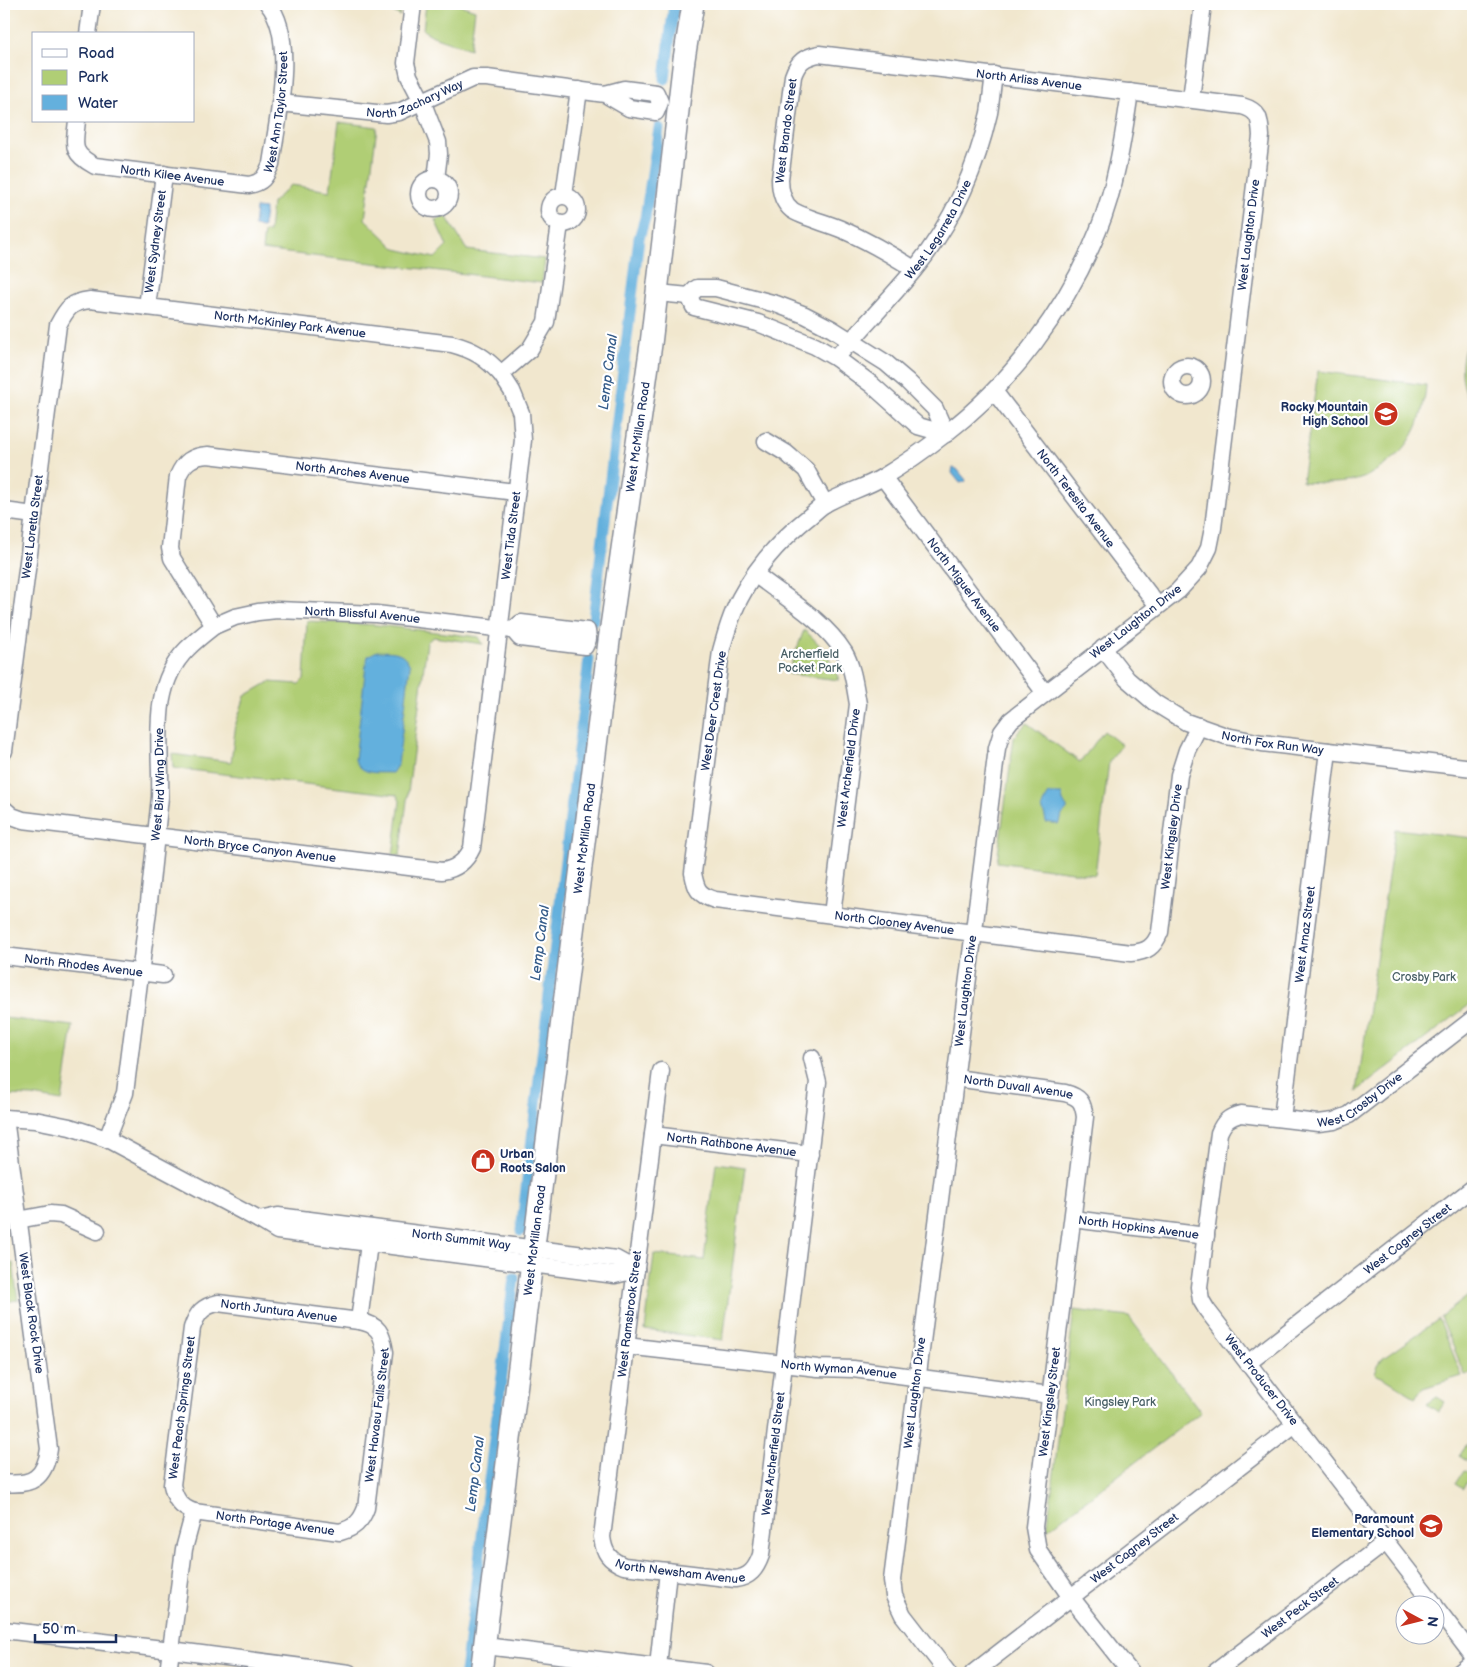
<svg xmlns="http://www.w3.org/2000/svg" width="1477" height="1677" font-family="'Balsamiq Sans',sans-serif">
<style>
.green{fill:#b0ce75;stroke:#667e6a}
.water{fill:#64b0dd;stroke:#40709e}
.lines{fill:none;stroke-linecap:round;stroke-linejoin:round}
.canal{stroke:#64b0dd;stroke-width:11}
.minor-casing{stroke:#868b96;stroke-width:19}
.major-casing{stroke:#868b96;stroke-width:24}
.minor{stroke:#fff;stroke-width:16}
.major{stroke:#fff;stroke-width:21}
.labels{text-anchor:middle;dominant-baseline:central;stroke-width:4.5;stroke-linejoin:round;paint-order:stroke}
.street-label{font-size:12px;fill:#1b2f5e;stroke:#fff}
.poi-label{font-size:12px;font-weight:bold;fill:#1b2f5e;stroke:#fff;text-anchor:end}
.park-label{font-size:12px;fill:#485f65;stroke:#fff}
.water-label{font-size:14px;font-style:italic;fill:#355c8a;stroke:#fff}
</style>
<rect width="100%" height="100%" fill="#fff"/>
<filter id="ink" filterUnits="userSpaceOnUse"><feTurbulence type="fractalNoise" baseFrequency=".02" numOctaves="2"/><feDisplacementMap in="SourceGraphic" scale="10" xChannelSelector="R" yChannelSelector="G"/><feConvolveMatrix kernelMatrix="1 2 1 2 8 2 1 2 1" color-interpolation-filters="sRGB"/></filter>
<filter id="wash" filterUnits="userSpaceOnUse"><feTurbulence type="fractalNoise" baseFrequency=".0096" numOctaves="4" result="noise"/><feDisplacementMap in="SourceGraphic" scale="20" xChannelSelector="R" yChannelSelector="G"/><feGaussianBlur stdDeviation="1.12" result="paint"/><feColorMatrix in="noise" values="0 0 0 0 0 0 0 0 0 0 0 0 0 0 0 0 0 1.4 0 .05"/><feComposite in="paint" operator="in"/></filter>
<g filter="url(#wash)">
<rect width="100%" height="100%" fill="#f1e7ce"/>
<g class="green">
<polygon points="381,4 401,4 400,16"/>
<polygon points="426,4 457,4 475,10 470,49 433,36 423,30"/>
<polygon points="339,122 377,127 365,219 396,249 435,258 447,246 435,220 446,216 467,250 545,259 542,283 262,250 264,232 269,232 272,203 291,185 330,191"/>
<path d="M1473 333V407C1459 386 1457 354 1473 333Z"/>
<path d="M1318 371 1426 385C1423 424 1411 450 1377 470 1372 473 1368 476 1363 478 1344 485 1322 483 1302 482Z"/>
<polygon points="307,621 377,625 479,637 483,644 433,637 427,642 400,856 393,855 400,801 397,795 173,768 172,754 231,762 236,723 245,696 269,682 299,684 304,679"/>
<path d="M804 630C821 644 832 660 839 680L789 674 790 667Z"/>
<polygon points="1027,723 1080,762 1104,731 1122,745 1109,762 1095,875 997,862 1014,738 1019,731"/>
<polygon points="1395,829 1473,838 1473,1002 1357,1091"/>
<polygon points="4,1018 73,1026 62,1101 32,1096 4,1095"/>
<polygon points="716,1163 745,1167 723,1340 645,1330 654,1254 704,1260"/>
<polygon points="13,1263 18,1300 4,1302 4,1264"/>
<polygon points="1473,1292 1473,1373 1465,1375 1441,1317"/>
<polygon points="1074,1310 1129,1317 1201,1412 1047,1530"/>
<polygon points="1439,1319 1462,1376 1423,1388 1415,1397 1386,1379 1375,1374 1378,1365 1382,1359"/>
<polygon points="1437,1397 1445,1402 1438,1412 1427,1404"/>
<polygon points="1466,1445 1473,1449 1473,1465 1459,1456"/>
<polygon points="1464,1470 1473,1476 1473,1482 1466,1483 1463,1489 1455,1484"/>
</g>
<g class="water">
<polygon points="256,208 265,209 263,227 254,226"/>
<polygon points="953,468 957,469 966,480 965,482 960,483 952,473"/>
<path d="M377 651C393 652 403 649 410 666L398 764 392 773C376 772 363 776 355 760L366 665 368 656Z"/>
<path d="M1049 794H1062L1063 802 1067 807V810L1062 815 1060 822 1058 824 1046 822C1043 804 1038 811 1049 794Z"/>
</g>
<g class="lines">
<g class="canal">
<polyline points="665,79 674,4"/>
<polyline points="593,620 639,238 645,218 659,128"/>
<polyline points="521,1231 589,659"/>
<polyline points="465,1673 514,1278"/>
</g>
</g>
</g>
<g filter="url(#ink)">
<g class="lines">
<defs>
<g id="minor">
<polyline points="413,4 406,63 409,76 422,101 438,142 439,154 436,179"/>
<polyline points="88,34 92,4"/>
<path id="s1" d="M1130 92C1123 139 1116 187 1098 231 1067 308 1011 384 945 434 927 448 903 465 883 477 865 488 843 493 825 504 820 507 815 512 810 516 782 538 757 566 740 598 731 615 726 633 721 651L693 873C696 889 698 895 715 900L1131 953C1147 952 1154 947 1160 932L1179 775 1187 750 1199 726"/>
<polyline points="1191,99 1203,4"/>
<path id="s2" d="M280 103 386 114 399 112 473 78H487L605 94 624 89 656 93 660 102 656 112 629 108 605 94"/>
<path id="s3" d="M77 121C74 147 71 153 95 166L249 185C264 182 265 177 271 164 277 123 297 37 268 4"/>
<circle cx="434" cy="194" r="15"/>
<polyline points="564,195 579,90"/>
<circle cx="563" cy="210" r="14"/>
<path id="s4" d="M914 269C892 255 868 241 843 230 830 224 802 217 792 210 782 202 780 191 780 179L793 76C798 61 805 57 819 54L1242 106C1259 111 1260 118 1261 136L1213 528 1209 548 1199 568 1178 591 1011 720 1002 732 997 748 892 1580 894 1596 903 1615 948 1673"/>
<polygon points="697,288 716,288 776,304 805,315 832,329 886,363 907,381 935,409 946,434 918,426 871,384 836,358 815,346 758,323 694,307 689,296"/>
<polyline points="658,293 689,296"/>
<path id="s5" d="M147 307 164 174"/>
<path id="s6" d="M836 358C861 329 889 300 914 270 951 225 976 170 989 113 991 101 992 88 994 75"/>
<circle cx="1187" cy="381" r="15"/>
<path id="s7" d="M994 391 1158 606"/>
<polyline points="766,441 786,453 806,470 825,504"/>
<path id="s8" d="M883 477 1045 693"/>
<polyline points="4,511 34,515"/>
<path d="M755 574C785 598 823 619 844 652 853 667 855 688 858 704L832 915"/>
<polygon points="521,623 587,631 588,639 585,646 520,638 513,630"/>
<path id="s9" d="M214 626 235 617 258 612 277 610 376 614 513 630"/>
<path id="s10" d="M1103 648 1127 679 1155 703 1186 722 1226 736 1262 743 1473 768"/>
<path id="s11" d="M4 751 58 325C67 308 71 302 90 300L452 344C474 350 485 357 501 374"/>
<path id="s12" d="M4 809 12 816 23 820 442 871C457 869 466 861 472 848L523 440 521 413 512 391 501 374 530 349 546 322 560 224"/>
<path id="s13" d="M4 956 163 975"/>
<path id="s14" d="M661 1071 602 1537C604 1553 609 1560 624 1566L735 1579C750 1577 756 1569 761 1555L818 1082 812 1058"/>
<path id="s15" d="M955 1078 1065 1093C1080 1097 1083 1102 1085 1117L1034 1527 1038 1550 1070 1596 1131 1673"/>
<polyline points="4,1118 35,1120 70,1127 107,1139 259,1220 277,1231 615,1275 636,1270"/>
<path id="s16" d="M1282 1118 1328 751"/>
<path id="s17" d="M653 1135 810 1154"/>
<path id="s18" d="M107 1139 125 1093 148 911 160 797C162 747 148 688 187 649 196 640 205 633 214 626L172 558 170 548 178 476C184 462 192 456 208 455L516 492"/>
<path id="s19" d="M1073 1219 1206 1236"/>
<polyline points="18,1220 50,1214 61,1215 97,1231"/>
<path id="s20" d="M259 1220 278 1216 616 1259 636 1270"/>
<path id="s21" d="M626 1346 818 1368 853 1369 1050 1395"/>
<path id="s22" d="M1248 1363 1473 1188"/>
<path d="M4 1483C32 1486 45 1478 49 1449L5 1118"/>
<path id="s23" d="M194 1512 340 1532C354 1528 361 1522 366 1508L385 1352C382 1333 379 1325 359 1321L371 1228"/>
<path id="s24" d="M1434 1604 1207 1310 1201 1300 1199 1287 1219 1133C1224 1121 1229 1117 1241 1114L1318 1123 1334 1121 1349 1115 1473 1019"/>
<polyline points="1434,1605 1473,1656"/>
<polyline points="4,1630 171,1650 349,1673"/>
<polyline points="485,1646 706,1673"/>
<polyline points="658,1667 668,1571"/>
<path id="s25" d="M168 1673 184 1549 194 1512C180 1507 175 1499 172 1485L192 1328C197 1313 203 1306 218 1303L359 1321"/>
<path id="s26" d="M973 1673 1295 1424"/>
<path id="s27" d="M1214 1673 1386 1542"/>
<polyline points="1459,1673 1473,1662"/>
</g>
<g id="major">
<path id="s28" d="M481 1673 609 641 651 344 684 59 693 4"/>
</g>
</defs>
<use href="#minor" class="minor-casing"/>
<use href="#major" class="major-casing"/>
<use href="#minor" class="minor"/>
<use href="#major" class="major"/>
</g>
</g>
<defs>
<symbol id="school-disc" viewBox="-11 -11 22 22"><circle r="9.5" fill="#c8321e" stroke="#fff"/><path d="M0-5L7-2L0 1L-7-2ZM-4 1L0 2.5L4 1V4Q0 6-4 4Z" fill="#fff"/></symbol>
<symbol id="shop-disc" viewBox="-11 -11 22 22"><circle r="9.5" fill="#c8321e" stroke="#fff"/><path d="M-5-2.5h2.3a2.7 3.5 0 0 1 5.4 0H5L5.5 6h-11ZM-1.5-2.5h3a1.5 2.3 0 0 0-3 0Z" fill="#fff"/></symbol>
</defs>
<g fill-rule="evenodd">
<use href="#school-disc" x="1372" y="400" width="28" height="28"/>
<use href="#shop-disc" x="469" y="1147" width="28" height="28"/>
<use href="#school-disc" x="1417" y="1512" width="28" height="28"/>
</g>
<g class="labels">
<g class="street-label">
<text stroke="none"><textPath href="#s4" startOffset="522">North Arliss Avenue</textPath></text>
<text stroke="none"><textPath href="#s2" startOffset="138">North Zachary Way</textPath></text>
<text stroke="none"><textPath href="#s3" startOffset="294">West Ann Taylor Street</textPath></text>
<text stroke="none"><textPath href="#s4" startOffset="219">West Brando Street</textPath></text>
<text stroke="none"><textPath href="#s3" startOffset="132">North Kilee Avenue</textPath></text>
<text stroke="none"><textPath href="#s6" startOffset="165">West Legarreta Drive</textPath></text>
<text transform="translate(1249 235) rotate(-83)">West Laughton Drive</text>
<text stroke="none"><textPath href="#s5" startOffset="66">West Sydney Street</textPath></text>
<text stroke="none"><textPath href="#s11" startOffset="674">North McKinley Park Avenue</textPath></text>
<text stroke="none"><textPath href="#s28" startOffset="1246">West McMillan Road</textPath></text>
<text stroke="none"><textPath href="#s18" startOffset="885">North Arches Avenue</textPath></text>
<text stroke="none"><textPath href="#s7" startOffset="135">North Teresita Avenue</textPath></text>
<text stroke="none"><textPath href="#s11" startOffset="226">West Loretta Street</textPath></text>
<text stroke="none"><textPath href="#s12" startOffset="799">West Tida Street</textPath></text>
<text stroke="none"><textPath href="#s8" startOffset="135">North Miguel Avenue</textPath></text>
<text stroke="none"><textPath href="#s9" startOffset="151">North Blissful Avenue</textPath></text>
<text transform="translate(1136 622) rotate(-38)">West Laughton Drive</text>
<text transform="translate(714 711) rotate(-82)">West Deer Crest Drive</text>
<text stroke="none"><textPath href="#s10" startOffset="202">North Fox Run Way</textPath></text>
<text transform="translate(849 768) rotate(-83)">West Archerfield Drive</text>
<text stroke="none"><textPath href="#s18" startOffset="360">West Bird Wing Drive</textPath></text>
<text stroke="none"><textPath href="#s1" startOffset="1539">West Kingsley Drive</textPath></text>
<text stroke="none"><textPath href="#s28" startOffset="841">West McMillan Road</textPath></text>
<text stroke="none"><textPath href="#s12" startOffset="261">North Bryce Canyon Avenue</textPath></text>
<text stroke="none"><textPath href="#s1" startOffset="1166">North Clooney Avenue</textPath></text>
<text stroke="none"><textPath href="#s16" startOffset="185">West Arnaz Street</textPath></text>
<text stroke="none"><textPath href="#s13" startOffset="80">North Rhodes Avenue</textPath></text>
<text transform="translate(966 991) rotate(-83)">West Laughton Drive</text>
<text stroke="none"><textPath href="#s15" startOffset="64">North Duvall Avenue</textPath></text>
<text stroke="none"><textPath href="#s24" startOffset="708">West Crosby Drive</textPath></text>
<text stroke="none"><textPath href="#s17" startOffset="79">North Rathbone Avenue</textPath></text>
<text stroke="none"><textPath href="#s19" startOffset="66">North Hopkins Avenue</textPath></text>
<text stroke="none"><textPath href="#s22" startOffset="202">West Cagney Street</textPath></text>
<text stroke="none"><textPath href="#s20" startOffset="204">North Summit Way</textPath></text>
<text stroke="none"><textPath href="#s28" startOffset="436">West McMillan Road</textPath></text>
<text stroke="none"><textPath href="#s25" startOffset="458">North Juntura Avenue</textPath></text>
<text transform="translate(31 1313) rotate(82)">West Black Rock Drive</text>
<text transform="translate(630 1314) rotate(-83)">West Ramsbrook Street</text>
<text stroke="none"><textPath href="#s21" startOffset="214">North Wyman Avenue</textPath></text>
<text transform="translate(1261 1380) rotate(52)">West Producer Drive</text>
<text transform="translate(915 1393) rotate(-83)">West Laughton Drive</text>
<text transform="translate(1050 1402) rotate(-83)">West Kingsley Street</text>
<text stroke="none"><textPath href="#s25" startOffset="278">West Peach Springs Street</textPath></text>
<text stroke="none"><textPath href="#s23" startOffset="278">West Havasu Falls Street</textPath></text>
<text stroke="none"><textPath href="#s14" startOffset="760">West Archerfield Street</textPath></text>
<text stroke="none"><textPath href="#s23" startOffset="82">North Portage Avenue</textPath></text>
<text stroke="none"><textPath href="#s26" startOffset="204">West Cagney Street</textPath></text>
<text stroke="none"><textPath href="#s14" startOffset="565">North Newsham Avenue</textPath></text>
<text stroke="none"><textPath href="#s27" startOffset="108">West Peck Street</textPath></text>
</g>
<g class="poi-label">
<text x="1368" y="407">Rocky Mountain<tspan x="1368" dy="14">High School</tspan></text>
<text x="500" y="1154" text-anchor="start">Urban<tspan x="500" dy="14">Roots Salon</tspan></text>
<text x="1414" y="1519">Paramount<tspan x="1414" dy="14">Elementary School</tspan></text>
</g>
<g class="park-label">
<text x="810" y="654">Archerfield<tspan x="810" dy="14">Pocket Park</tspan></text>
<text x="1424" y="977">Crosby Park</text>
<text x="1120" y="1402">Kingsley Park</text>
</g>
<g class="water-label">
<text transform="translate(608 372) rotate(-83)">Lemp Canal</text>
<text transform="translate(540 943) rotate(-83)">Lemp Canal</text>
<text transform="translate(475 1474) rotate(-83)">Lemp Canal</text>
</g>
</g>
<rect width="1477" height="1677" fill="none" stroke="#fff" stroke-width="20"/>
<rect x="32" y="32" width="162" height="90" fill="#ffffff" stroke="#a4acbf"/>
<rect x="42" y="49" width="25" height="8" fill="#ffffff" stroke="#a4acbf"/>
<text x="78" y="58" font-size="15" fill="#1b2f5e">Road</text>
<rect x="42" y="70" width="25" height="15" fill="#b0ce75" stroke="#a4acbf"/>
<text x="78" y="82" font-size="15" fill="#1b2f5e">Park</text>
<rect x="42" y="95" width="25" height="15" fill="#64b0dd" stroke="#a4acbf"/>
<text x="78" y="108" font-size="15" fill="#1b2f5e">Water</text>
<g transform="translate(1420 1620) rotate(97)"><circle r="24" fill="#ffffff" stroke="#a4acbf"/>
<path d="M0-4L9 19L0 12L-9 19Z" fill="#c8321e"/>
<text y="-8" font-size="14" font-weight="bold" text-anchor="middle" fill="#1b2f5e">N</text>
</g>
<path d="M35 1634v8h81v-8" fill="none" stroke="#1b2f5e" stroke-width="2.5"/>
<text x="42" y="1634" font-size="15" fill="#1b2f5e" stroke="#ffffff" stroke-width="4" paint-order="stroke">50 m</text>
</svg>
